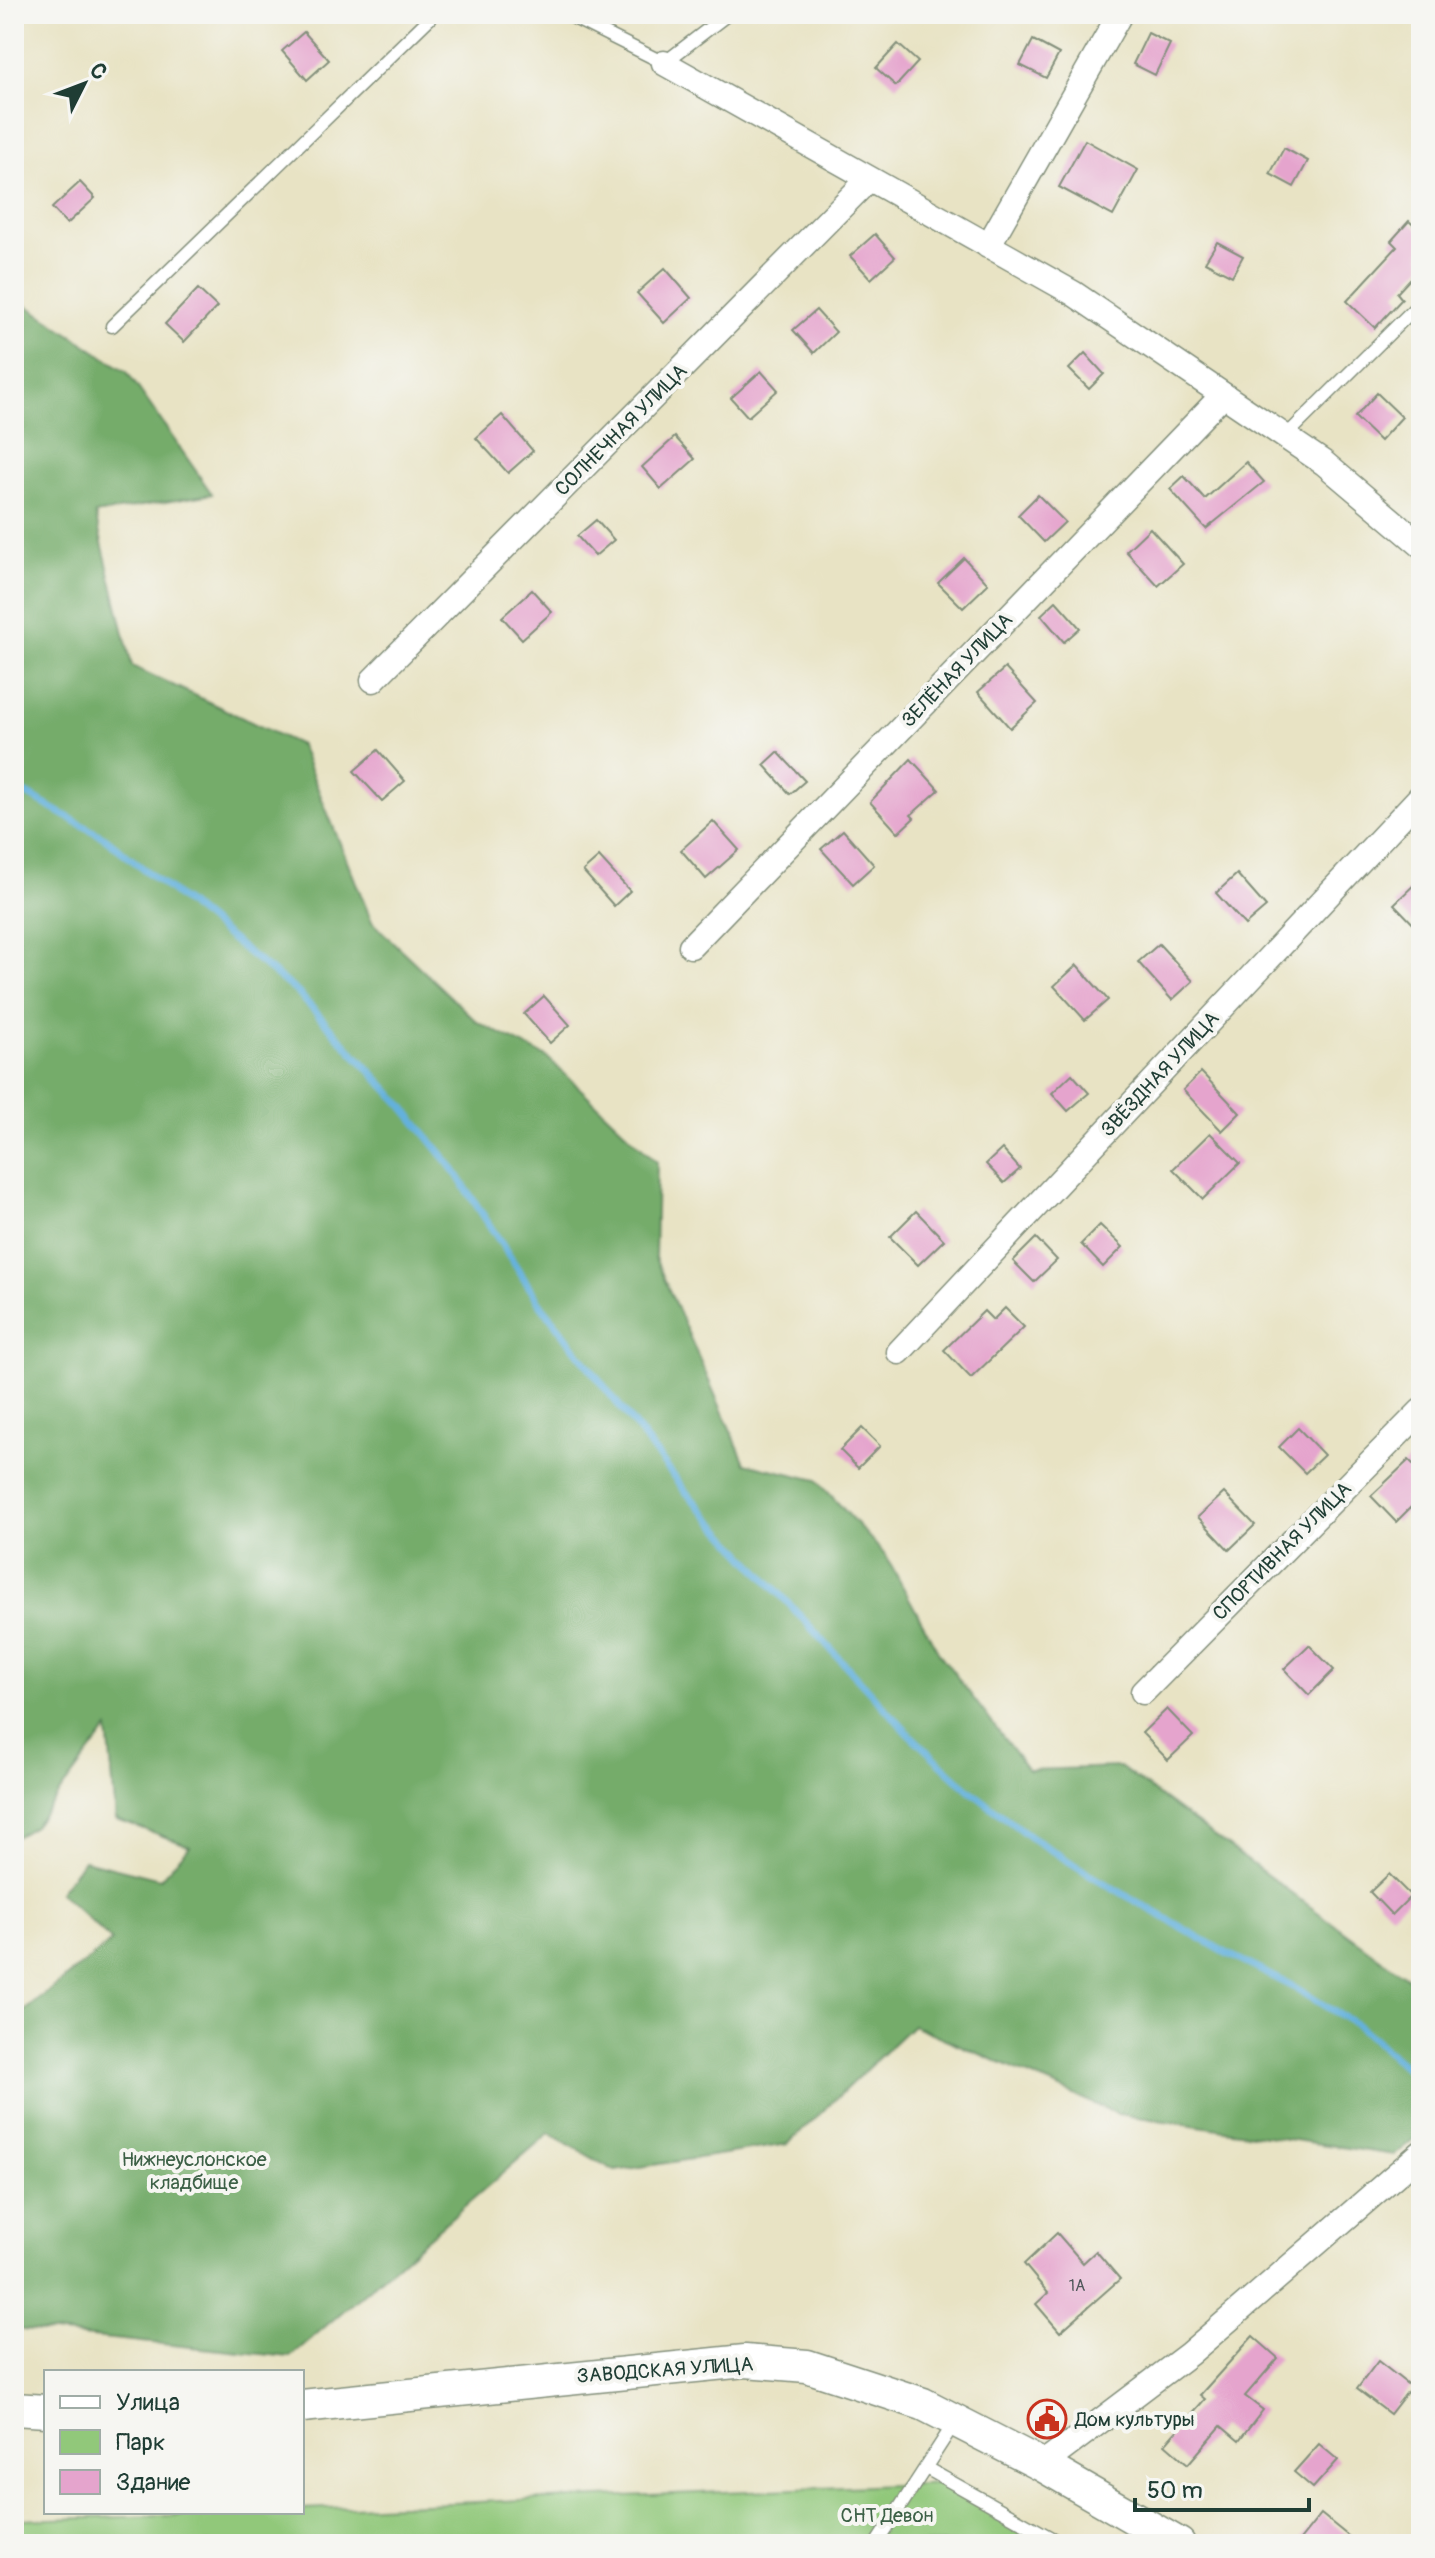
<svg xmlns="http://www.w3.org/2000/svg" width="1435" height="2558" font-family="Pangolin,sans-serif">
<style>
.green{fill:#91c87a;stroke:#588257;stroke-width:2}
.forest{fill:#74ac6a;stroke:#4a744f;stroke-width:2}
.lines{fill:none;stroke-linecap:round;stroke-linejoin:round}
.stream{stroke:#63b1dd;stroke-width:7}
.building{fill:#e5a4cd}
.lane-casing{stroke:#84907c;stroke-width:15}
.street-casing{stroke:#84907c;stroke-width:27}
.secondary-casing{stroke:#84907c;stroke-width:35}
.lane{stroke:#fff;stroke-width:12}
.street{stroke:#fff;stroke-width:24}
.secondary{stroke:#fff;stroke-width:32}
.labels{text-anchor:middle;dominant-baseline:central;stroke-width:8;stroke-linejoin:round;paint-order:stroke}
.number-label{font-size:16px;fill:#50575a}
.street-label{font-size:20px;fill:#1f3d34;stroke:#f6f6f2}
.park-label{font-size:20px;fill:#3c6046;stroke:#f6f6f2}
.poi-label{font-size:20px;fill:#1f3d34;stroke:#f6f6f2;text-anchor:start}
</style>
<rect width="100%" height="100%" fill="#f6f6f2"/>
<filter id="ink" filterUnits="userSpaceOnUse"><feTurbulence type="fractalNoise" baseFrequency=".0125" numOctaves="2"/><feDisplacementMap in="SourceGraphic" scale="16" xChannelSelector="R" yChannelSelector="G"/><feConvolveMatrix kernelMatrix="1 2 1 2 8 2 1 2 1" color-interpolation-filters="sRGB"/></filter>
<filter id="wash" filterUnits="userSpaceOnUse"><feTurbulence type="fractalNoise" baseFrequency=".006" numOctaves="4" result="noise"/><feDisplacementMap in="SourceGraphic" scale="32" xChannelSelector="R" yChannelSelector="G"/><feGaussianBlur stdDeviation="1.8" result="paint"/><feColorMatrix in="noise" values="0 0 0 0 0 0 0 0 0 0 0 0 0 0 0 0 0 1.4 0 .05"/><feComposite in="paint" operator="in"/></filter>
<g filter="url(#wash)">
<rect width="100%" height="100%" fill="#e8e3c4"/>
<polygon class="green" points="944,2483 1051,2544 14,2544 14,2520 302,2512 302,2509"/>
<polygon class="forest" points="14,297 127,372 212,494 95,514 132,666 300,745 372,922 477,1022 547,1057 657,1162 655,1258 745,1463 817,1480 886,1556 939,1653 1028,1770 1120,1767 1421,1988 1421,2133 1394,2155 1118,2114 913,2025 788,2144 615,2171 549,2133 290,2357 14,2329 14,2019 112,1941 59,1892 84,1860 160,1879 190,1846 116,1819 108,1729 34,1826 14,1838"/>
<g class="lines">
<polyline class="stream" points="14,787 105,838 297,992 402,1105 452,1167 539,1302 685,1491 908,1733 968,1789 1030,1837 1094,1877 1226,1953 1294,1987 1358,2026 1421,2081"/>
</g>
<g id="blocks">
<g class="building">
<polygon points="304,32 329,60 307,80 282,51"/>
<polygon points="1148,33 1170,44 1155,75 1133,64"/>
<polygon points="1033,40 1059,54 1046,78 1020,65"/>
<polygon points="898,44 918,62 896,86 876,68"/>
<polygon points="1085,140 1138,170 1113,216 1059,187"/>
<polygon points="1284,148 1308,161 1294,187 1270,174"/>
<polygon points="80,182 95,198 67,224 52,208"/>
<polygon points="1409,221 1421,232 1421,267 1397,293 1402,299 1375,328 1347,301 1397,247 1391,241"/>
<polygon points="875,234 895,257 871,279 850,256"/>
<polygon points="1217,242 1243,256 1232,276 1205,262"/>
<polygon points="665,268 691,298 664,323 637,293"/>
<polygon points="198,289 217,307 184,342 165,324"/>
<polygon points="816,310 836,332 814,353 793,330"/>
<polygon points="1085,353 1104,374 1089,389 1069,369"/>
<polygon points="761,371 778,390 748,417 731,398"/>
<polygon points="1377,393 1402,417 1380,441 1355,417"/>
<polygon points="502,415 533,451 508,473 476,438"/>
<polygon points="675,437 695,459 661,489 642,467"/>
<polygon points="1246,462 1264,482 1206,529 1170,489 1184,476 1205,499"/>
<polygon points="1038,495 1065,522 1044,542 1018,515"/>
<polygon points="596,520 614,540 595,556 577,536"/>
<polygon points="1150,528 1183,564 1158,586 1126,551"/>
<polygon points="964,558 988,584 963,608 938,583"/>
<polygon points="532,590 552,612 522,639 502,617"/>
<polygon points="1056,601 1080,628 1064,642 1041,615"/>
<polygon points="1005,668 1037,703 1010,728 978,692"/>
<polygon points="378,750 405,781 382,801 354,771"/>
<polygon points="778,752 805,781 790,794 764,765"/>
<polygon points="911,759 939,790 911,815 914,818 898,833 870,802"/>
<polygon points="713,821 739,850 706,879 681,850"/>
<polygon points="843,830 874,865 853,884 821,849"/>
<polygon points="599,857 630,891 614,906 583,871"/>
<polygon points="1237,874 1266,907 1245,925 1216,893"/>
<polygon points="1421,878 1421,932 1394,904"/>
<polygon points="1159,944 1193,981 1172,1000 1138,962"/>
<polygon points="1077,965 1108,1000 1085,1020 1054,986"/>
<polygon points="544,996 570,1025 550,1043 524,1014"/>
<polygon points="1201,1072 1240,1113 1222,1131 1183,1090"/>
<polygon points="1072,1074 1089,1093 1068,1111 1052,1093"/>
<polygon points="1210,1133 1240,1163 1203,1199 1173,1169"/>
<polygon points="1002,1149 1020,1169 1004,1183 986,1164"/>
<polygon points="916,1211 944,1240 918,1265 890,1237"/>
<polygon points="1100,1225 1123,1247 1103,1267 1081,1244"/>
<polygon points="1036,1238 1057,1260 1034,1282 1013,1261"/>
<polygon points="1005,1308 1024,1327 971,1378 944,1350 984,1311 993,1320"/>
<polygon points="862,1428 880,1446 858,1468 840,1450"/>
<polygon points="1298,1428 1324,1455 1305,1473 1279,1447"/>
<polygon points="1409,1460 1421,1472 1421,1497 1396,1522 1371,1496"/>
<polygon points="1224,1493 1255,1525 1229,1550 1198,1517"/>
<polygon points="1309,1645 1334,1670 1309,1695 1284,1669"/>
<polygon points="1167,1709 1193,1736 1168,1760 1142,1733"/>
<polygon points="1389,1874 1411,1896 1392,1915 1370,1892"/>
<polygon points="1057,2233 1083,2263 1096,2251 1120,2279 1060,2332 1036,2304 1048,2293 1024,2264"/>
<polygon points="1253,2336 1278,2358 1245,2396 1263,2410 1239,2441 1221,2426 1188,2464 1165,2444 1205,2399 1200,2395"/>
<polygon points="1378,2361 1411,2387 1390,2414 1357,2389"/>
<polygon points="1319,2444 1338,2460 1313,2488 1294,2472"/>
<polygon points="1321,2514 1358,2544 1297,2544"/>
</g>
</g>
</g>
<g filter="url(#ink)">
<use href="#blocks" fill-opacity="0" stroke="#84907c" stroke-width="2"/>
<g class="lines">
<defs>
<g id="lane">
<polyline points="566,14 664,63 728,14"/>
<polyline points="112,326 434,14"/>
<polyline points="1285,437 1421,302"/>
<polyline points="926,2468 1062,2544"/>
<polyline points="876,2544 955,2422"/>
</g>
<g id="street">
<polyline points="664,63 1073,293 1324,463 1421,545"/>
<polyline points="988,246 1120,14"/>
<polyline points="373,680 869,179"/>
<polyline points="691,946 1223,395"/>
<polyline points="899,1352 1421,796"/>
<polyline points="1143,1692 1421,1411"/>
<polyline points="1042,2465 1189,2354 1421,2153"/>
</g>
<g id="secondary">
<polyline points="302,2406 745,2361 807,2366 923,2404 1042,2465 1179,2544"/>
<polyline points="14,2409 46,2411"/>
</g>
</defs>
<use href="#lane" class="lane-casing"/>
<use href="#street" class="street-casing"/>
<use href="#secondary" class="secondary-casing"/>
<use href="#lane" class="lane"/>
<use href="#street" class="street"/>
<use href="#secondary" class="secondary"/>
</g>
</g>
<defs>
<symbol id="civic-ring" viewBox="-11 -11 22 22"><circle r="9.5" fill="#f6f6f2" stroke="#c8321e" stroke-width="1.5"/><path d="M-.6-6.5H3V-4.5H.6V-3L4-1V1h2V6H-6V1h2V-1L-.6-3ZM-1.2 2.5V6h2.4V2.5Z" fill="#c8321e"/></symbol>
</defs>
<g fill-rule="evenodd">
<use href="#civic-ring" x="1025" y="2397" width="44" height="44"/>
</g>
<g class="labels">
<g class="number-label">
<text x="1077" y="2286">1А</text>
</g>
<g class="street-label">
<text transform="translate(621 430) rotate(-45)">СОЛНЕЧНАЯ УЛИЦА</text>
<text transform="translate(957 670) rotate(-46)">ЗЕЛЁНАЯ УЛИЦА</text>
<text transform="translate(1160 1074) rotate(-47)">ЗВЁЗДНАЯ УЛИЦА</text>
<text transform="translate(1282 1551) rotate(-45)">СПОРТИВНАЯ УЛИЦА</text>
<text transform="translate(665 2370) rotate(-4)">ЗАВОДСКАЯ УЛИЦА</text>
</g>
<g class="park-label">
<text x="194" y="2159">Нижнеуслонское<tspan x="194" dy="23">кладбище</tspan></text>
<text x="887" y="2515">СНТ Девон</text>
</g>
<g class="poi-label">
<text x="1075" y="2419">Дом культуры</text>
</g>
</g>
<rect width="1435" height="2558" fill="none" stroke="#f6f6f2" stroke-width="48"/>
<rect x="44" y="2370" width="260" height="144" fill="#f6f6f2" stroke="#a0aca6" stroke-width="2"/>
<rect x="60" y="2396" width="40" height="12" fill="#ffffff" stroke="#a0aca6" stroke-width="2"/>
<text x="116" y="2410" font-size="24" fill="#1f3d34">Улица</text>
<rect x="60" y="2430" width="40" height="24" fill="#91c87a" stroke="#a0aca6" stroke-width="2"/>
<text x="116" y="2450" font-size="24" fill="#1f3d34">Парк</text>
<rect x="60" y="2470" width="40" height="24" fill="#e5a4cd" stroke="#a0aca6" stroke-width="2"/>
<text x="116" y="2490" font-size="24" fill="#1f3d34">Здание</text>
<g transform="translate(84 84) rotate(48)" stroke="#f6f6f2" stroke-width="6" paint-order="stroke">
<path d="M0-6L14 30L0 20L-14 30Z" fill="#1f3d34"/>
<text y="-12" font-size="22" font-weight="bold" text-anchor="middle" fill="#1f3d34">С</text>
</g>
<path d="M1135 2498v12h174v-12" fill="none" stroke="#1f3d34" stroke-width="4"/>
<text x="1147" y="2498" font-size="24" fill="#1f3d34" stroke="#f6f6f2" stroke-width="6" paint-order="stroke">50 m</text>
</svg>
